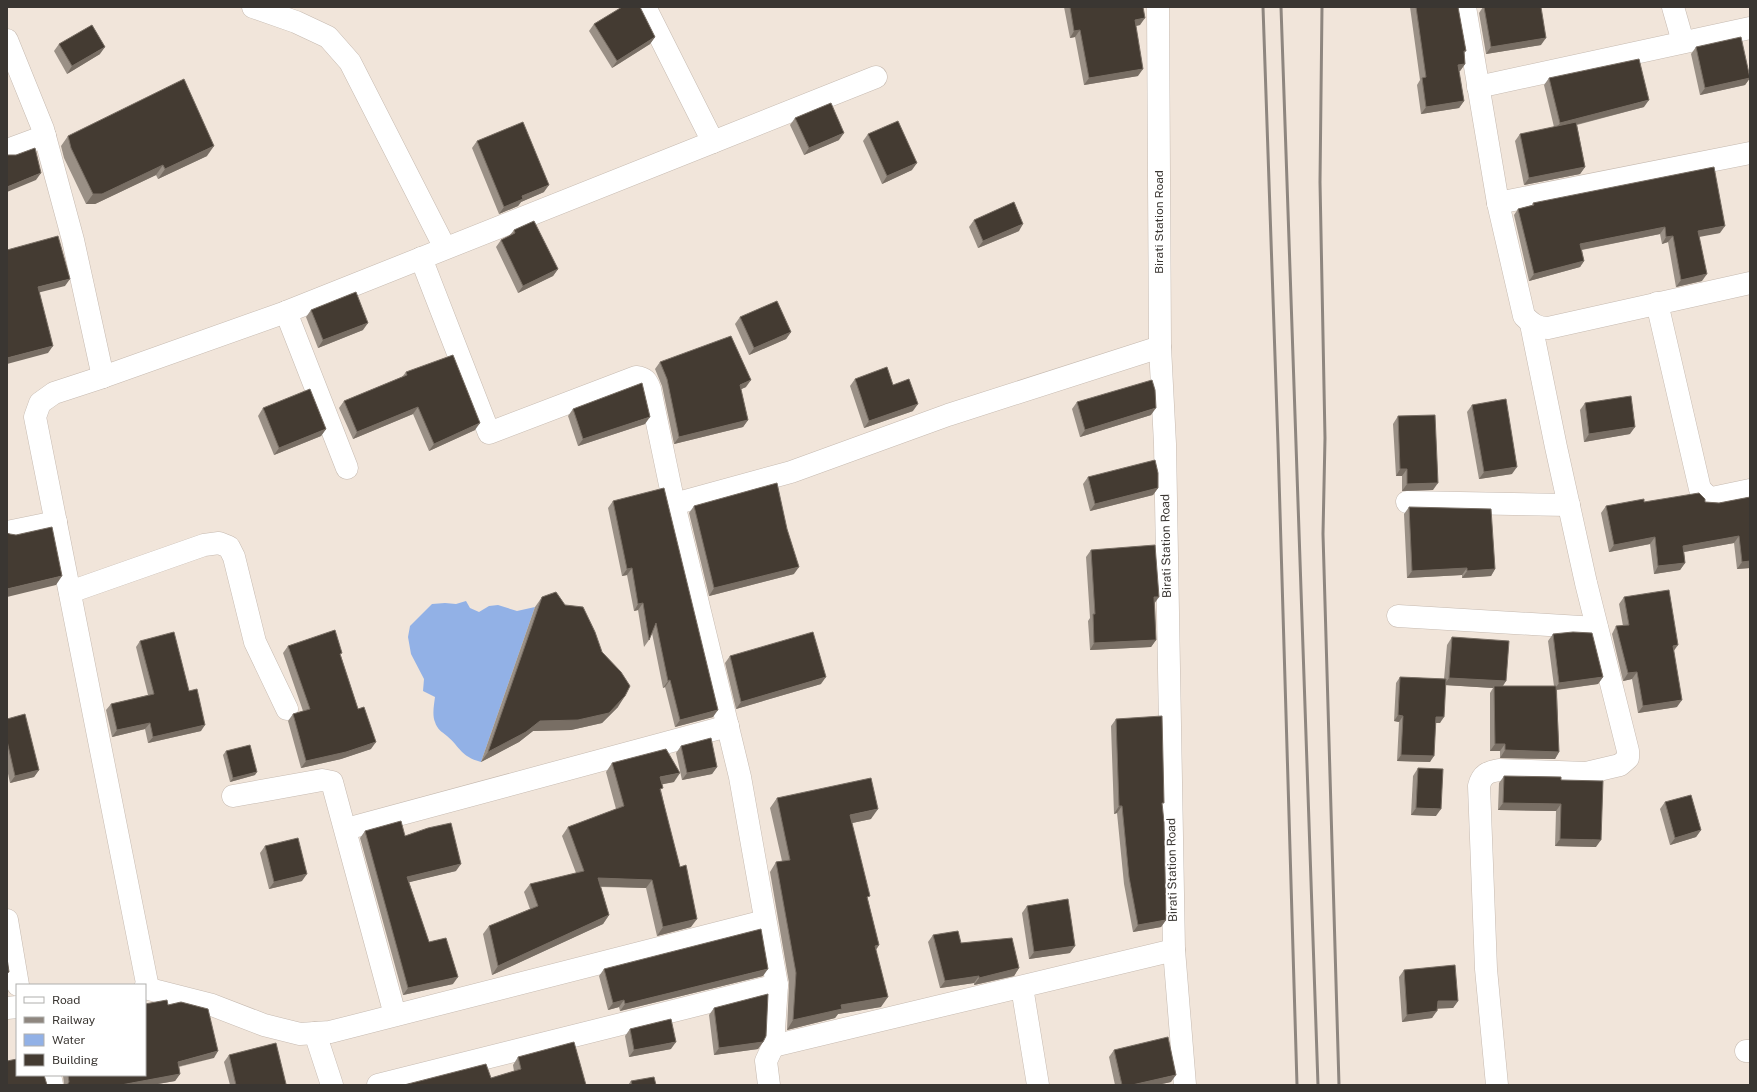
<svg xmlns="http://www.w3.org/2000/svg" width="1757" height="1092" font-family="'Public Sans',sans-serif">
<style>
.water{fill:#92b1e6}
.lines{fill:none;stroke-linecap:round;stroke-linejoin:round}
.minor-casing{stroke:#c6bab0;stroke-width:23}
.minor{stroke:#fff;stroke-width:22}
.rail{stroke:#8e867f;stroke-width:3}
.wall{fill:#9a9086}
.shaded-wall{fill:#786e64}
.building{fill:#443b32;stroke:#786e64}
.labels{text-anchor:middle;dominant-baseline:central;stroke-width:4;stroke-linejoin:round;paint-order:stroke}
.street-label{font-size:12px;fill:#3a3632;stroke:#fff}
</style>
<rect width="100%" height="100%" fill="#f1e5da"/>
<path class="water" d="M466 601 470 608 479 612 489 606 498 605 517 611 535 607 481 762C460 756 461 748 447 736 442 732 437 729 435 722 432 715 434 705 435 697L423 691 424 679 411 654 408 637 410 626 432 604 445 603 456 604Z"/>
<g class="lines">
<defs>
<g id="minor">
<polyline points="253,7 296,22 328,37 350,62 445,248"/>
<polyline points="1158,7 1160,347 1165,444 1174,950 1185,1085"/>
<path d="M1465 7 1498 203 1524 316C1532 324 1537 328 1548 328L1750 283"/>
<polyline points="1673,7 1683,42"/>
<polyline points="7,40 43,129 73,240 103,377 286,312 713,142 645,7"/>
<polyline points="1478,87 1750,28"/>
<polyline points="713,142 876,77"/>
<polyline points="7,150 45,136"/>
<polyline points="1498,203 1750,153"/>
<path d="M421 258 489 433 636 377C645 378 647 381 650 389L674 504"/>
<polyline points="1657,303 1700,489 1708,497 1712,498 1750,490"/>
<polyline points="286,312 347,468"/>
<polyline points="1160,347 948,415 791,472 674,504 740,777 777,985 773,1046 1174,950"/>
<polyline points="103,377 54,393 40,403 35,417 148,988"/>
<polyline points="1407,502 1569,505"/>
<polyline points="7,532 56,522"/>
<polyline points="70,592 204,545 219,543 229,547 234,557 255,642 287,709"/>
<polyline points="1398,616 1597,628"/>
<polyline points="233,796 322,780 332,782 395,1015"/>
<polyline points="346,829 728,726"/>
<polyline points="7,920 18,985"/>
<polyline points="1022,987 1038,1085"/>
<polyline points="145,988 212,1005 264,1025 300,1034 330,1032 765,921"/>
<polyline points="7,1008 17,1007"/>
<polyline points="315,1033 332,1085"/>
<polyline points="1746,1051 1750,1051"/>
<polyline points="50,1075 52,1085"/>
<polyline points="378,1085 777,985"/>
<polyline points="769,1085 766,1061 773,1046"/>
<path d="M1497 1085 1486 969 1479 786C1482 774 1488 772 1499 770L1586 773 1620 765 1628 758V751L1586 583 1556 447 1531 324"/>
</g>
</defs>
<use href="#minor" class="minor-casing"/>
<use href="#minor" class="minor"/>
<g class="rail">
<polyline points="1263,7 1278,444 1297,1085"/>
<polyline points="1281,7 1318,1085"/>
<polyline points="1322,7 1320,182 1325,438 1323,534 1339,1085"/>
</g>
</g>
<g class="wall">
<polygon points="1064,7 1143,7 1140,25 1136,26 1138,76 1084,85 1075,37 1070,38"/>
<polygon points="1410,7 1458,7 1466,51 1464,53 1465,64 1460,71 1459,71 1464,101 1459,108 1421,114 1417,85 1420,80"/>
<polygon points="1483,7 1541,7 1541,45 1486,54 1479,13"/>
<polygon points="594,24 655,37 650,44 612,68 589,31"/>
<polygon points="59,44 100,54 67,74 54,51"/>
<polygon points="1696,47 1750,78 1745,85 1700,95 1691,54"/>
<polygon points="1549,78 1644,107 1577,125 1585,167 1580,174 1524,185 1515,141 1520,134 1554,127 1544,85"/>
<polygon points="795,118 839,140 804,155 790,125"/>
<polygon points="868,134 912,170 882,184 863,141"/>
<polygon points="68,136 207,156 158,179 156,175 95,204 86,204 64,158 61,146"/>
<polygon points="477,141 544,192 521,202 518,206 499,214 472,148"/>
<polygon points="1533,203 1720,233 1699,236 1702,281 1676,287 1668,242 1662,244 1660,234 1582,250 1584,261 1580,267 1529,281 1514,215 1518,209 1532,205"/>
<polygon points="974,220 1019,231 978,248 969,227"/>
<polygon points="514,230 558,269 553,276 518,293 496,247 501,240 509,236"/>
<polygon points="311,310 363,330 318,348 306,317"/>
<polygon points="740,317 791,332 786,339 749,355 735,324"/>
<polygon points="660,362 746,387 741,389 748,420 743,427 674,444 662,386 655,369"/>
<polygon points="406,372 475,430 429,451 413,414 353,439 339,408 344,401 402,377"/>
<polygon points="855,379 893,385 913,411 864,428 850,386"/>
<polygon points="1077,402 1151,415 1080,437 1072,409"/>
<polygon points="1585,403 1630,434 1584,442 1580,410"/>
<polygon points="1472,405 1512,474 1479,479 1467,412"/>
<polygon points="263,408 326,429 321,436 274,455 258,416"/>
<polygon points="573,409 645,424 578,446 568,416"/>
<polygon points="1398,416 1433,490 1402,491 1402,476 1396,476 1393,424"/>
<polygon points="1088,477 1158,488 1153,495 1090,511 1083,484"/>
<polygon points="1750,497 1750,568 1737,569 1734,543 1684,552 1685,563 1680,570 1654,574 1650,544 1609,552 1601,513 1606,506 1644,502 1705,502 1719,503"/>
<polygon points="613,501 713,717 675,727 665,687 663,688 652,633 649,640 644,647 638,610 634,611 627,575 622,576 608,508"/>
<polygon points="694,506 794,574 709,596 689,513"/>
<polygon points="1409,507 1495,569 1491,576 1462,578 1462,575 1407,578 1404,514"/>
<polygon points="1091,550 1155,603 1156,640 1151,647 1090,650 1088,621 1090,618 1086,557"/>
<polygon points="542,597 618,707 602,723 571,730 533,731 519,742 481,762 535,607"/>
<polygon points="1624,597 1674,652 1677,707 1638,713 1632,679 1623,681 1612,634 1616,626 1623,626 1619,604"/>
<polygon points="1553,634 1603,677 1598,684 1557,690 1559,752 1555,759 1500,758 1500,751 1490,751 1490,693 1493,688 1446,685 1440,723 1436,723 1430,762 1397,761 1399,722 1394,721 1396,683 1400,677 1444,679 1447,645 1452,637 1506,681 1503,686 1554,686 1548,641"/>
<polygon points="140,641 189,691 201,731 148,743 145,729 112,737 106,710 111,704 148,695 136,647"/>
<polygon points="288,646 341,656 371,749 341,759 301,768 288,721 293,714 303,711 283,653"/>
<polygon points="730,656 821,684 736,709 725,663"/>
<polygon points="7,719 39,770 34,777 10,783 7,769"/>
<polygon points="1116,719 1162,805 1166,920 1161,927 1133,932 1124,884 1117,813 1114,814 1111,726"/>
<polygon points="681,746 717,767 712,774 682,780 676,753"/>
<polygon points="226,751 255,775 230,782 223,755"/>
<polygon points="612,763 674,782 662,784 661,790 691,927 657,936 646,888 601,887 609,915 603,924 492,975 483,934 489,926 530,909 524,892 530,884 576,873 562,836 568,827 616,809 606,772"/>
<polygon points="1418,768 1436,816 1411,815 1413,776"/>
<polygon points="1504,776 1561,780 1596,847 1555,846 1556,811 1498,810 1499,783"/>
<polygon points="777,798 871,819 852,823 868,900 879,945 876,950 881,1007 838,1014 835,1018 787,1030 789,983 770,872 776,862 782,861 770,808"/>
<polygon points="1665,802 1701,830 1696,837 1670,845 1660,809"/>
<polygon points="365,831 405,836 456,871 409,882 429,942 453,984 403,995 360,838"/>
<polygon points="265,846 302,881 269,889 260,853"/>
<polygon points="1027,906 1070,953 1029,959 1022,913"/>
<polygon points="933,935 961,943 1019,968 1014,976 974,985 974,983 940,988 928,942"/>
<polygon points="604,969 763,976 620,1011 619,1007 608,1010 599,976"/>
<polygon points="1404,970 1458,1001 1453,1008 1437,1008 1432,1018 1402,1022 1399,977"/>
<polygon points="714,1008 763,1042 758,1049 714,1055 709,1015"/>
<polygon points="630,1029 671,1049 629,1057 625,1036"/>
<polygon points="1114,1050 1171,1082 1157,1085 1115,1085 1109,1057"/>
<polygon points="229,1055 285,1085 230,1085 224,1062"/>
<polygon points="518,1057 586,1085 491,1078 514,1071 513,1065"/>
<polygon points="214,1058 179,1067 180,1074 175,1081 152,1085 64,1085 63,1075 145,1075"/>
<polygon points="631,1081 656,1085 628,1085"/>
</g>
<g class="shaded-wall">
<polygon points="1145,18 1140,25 1130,27 1135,20"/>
<polygon points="1080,30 1075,37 1070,38 1074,31"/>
<polygon points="655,37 650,44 612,68 617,61"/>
<polygon points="1546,38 1541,45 1486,54 1491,47"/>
<polygon points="105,47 100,54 67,74 72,66"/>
<polygon points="1465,64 1460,71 1453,72 1458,65"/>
<polygon points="1143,69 1138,76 1084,85 1089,78"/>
<polygon points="1750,78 1745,85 1700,95 1705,88"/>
<polygon points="1649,100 1644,107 1555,130 1560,123"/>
<polygon points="1464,101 1459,108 1421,114 1426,107"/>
<polygon points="844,133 839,140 804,155 809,148"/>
<polygon points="214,146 207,156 158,179 165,169"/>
<polygon points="917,163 912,170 882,184 887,176"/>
<polygon points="163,165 156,175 95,204 86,204 93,194"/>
<polygon points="1585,167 1580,174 1524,185 1529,178"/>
<polygon points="41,173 36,180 7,192 7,187"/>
<polygon points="549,185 544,192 521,202 518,206 499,214 504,207 522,196"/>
<polygon points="1023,224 1019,231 978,248 983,241"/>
<polygon points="1725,226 1720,233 1694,238 1698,231"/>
<polygon points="1665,227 1660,234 1575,251 1580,244"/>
<polygon points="1673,236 1668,242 1662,244 1666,237"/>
<polygon points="1584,261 1580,267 1529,281 1534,274"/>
<polygon points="558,269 553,276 518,293 523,286"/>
<polygon points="1707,274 1702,281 1676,287 1681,280"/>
<polygon points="70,279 65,286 33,294 38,287"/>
<polygon points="368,323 363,330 318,348 323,340"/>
<polygon points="791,332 786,339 749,355 754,348"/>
<polygon points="53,346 48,353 7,364 7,358"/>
<polygon points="751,380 746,387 735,392 740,385"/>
<polygon points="918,404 913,411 864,428 869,421"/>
<polygon points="418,407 413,414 353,439 357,432"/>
<polygon points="1156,408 1151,415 1080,437 1085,430"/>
<polygon points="650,417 645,424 578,446 583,439"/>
<polygon points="748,420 743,427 674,444 679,437"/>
<polygon points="480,423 475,430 429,451 434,444"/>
<polygon points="1635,427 1630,434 1584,442 1589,434"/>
<polygon points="326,429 321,436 274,455 279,448"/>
<polygon points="1517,467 1512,474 1479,479 1484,472"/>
<polygon points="1400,469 1407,469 1402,476 1396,476"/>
<polygon points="1438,483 1433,490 1402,491 1407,484"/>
<polygon points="1158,488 1153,495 1090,511 1095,504"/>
<polygon points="1739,536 1734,543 1678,553 1683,546"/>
<polygon points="1655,537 1650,544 1609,552 1614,545"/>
<polygon points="1750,561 1750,568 1737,569 1742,562"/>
<polygon points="1685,563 1680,570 1654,574 1658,566"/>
<polygon points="799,567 794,574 709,596 714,588"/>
<polygon points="632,568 627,575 622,576 627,569"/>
<polygon points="1467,568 1462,575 1407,578 1412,571"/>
<polygon points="1495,569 1491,576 1462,578 1467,571"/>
<polygon points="62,576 56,585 7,597 7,589"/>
<polygon points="1154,597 1159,597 1154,604"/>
<polygon points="643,603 638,610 634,611 638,604"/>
<polygon points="1156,640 1151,647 1090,650 1094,643"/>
<polygon points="1678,645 1673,652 1673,646"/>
<polygon points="1637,672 1632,679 1623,681 1628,673"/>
<polygon points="826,677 821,684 736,709 741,702"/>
<polygon points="1603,677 1598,684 1554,690 1559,683"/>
<polygon points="1449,678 1506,681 1501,688 1494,686 1493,688 1444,685"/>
<polygon points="670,680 665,687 663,688 668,681"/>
<polygon points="625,696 618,707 602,723 571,730 533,731 519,742 481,762 488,752 540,721"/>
<polygon points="1682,700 1677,707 1638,713 1643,706"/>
<polygon points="718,710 713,717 675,727 680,720"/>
<polygon points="1398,715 1403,716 1399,722 1394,721"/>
<polygon points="1436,717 1444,717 1440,723 1432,723"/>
<polygon points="150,723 145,729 112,737 117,730"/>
<polygon points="205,725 201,731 148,743 153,737"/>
<polygon points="376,742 371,749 341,759 301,768 306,761"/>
<polygon points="1495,744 1505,744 1500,751 1490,751"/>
<polygon points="1505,750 1559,752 1555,759 1500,758"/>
<polygon points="1401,755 1434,756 1430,762 1397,761"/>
<polygon points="717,767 712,774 682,780 687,773"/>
<polygon points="39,770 34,777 10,783 15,776"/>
<polygon points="257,772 255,775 230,782 233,778"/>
<polygon points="680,773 674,782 654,786 660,777"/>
<polygon points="1503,803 1561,804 1556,811 1498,810"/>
<polygon points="1119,806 1122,806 1117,813 1114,814"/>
<polygon points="1416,808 1441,809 1436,816 1411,815"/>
<polygon points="878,809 871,819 843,825 850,815"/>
<polygon points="1701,830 1696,837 1670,845 1675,838"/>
<polygon points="1560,839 1601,840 1596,847 1555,846"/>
<polygon points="461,864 456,871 402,884 407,877"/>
<polygon points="307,874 302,881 269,889 274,882"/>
<polygon points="598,878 652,880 646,888 592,886"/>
<polygon points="609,915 603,924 492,975 498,966"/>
<polygon points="697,919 691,927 657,936 663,927"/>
<polygon points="1166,920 1161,927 1133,932 1138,925"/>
<polygon points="879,945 872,955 875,946"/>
<polygon points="1075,946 1070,953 1029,959 1034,952"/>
<polygon points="1019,968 1014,976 974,985 979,978"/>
<polygon points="768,969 763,976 620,1011 625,1004"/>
<polygon points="979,976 974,983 940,988 945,981"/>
<polygon points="458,977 453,984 403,995 408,988"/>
<polygon points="888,997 881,1007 838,1014 835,1018 787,1030 793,1020 841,1005"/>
<polygon points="624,1000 619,1007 608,1010 613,1003"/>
<polygon points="1438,1001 1458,1001 1453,1008 1433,1009"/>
<polygon points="1437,1011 1432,1018 1402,1022 1407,1015"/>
<polygon points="676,1042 671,1049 629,1057 634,1050"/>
<polygon points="763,1042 758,1049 714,1055 719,1048"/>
<polygon points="218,1051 214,1058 173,1068 178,1062"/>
<polygon points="180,1074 175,1081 152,1085 121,1085"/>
<polygon points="1176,1075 1171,1082 1157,1085 1132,1085"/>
</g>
<g class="building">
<polygon points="622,7 640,7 655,37 617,61 594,24"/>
<polygon points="1070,7 1143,7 1145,18 1135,20 1143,69 1089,78 1080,30 1074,31"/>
<polygon points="1416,7 1458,7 1466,51 1464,51 1465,64 1458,65 1464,101 1426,107 1422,78 1426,77"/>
<polygon points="1484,7 1541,7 1546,38 1491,47"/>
<polygon points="92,25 105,47 72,66 59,44"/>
<polygon points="1741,37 1750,78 1705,88 1696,47"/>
<polygon points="1639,59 1649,100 1560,123 1549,78"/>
<polygon points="184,79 214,146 165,169 163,165 102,194 93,194 71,148 68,136"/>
<polygon points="831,103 844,133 809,148 795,118"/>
<polygon points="898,121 917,163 887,176 868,134"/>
<polygon points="523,122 549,185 522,196 523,199 504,207 477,141"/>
<polygon points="1576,122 1585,167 1529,178 1520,134"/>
<polygon points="35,148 41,173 7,187 7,155 16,155"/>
<polygon points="1714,167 1725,226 1698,231 1707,274 1681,280 1673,236 1666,237 1665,227 1580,244 1584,261 1534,274 1518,209 1534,205 1533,203"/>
<polygon points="1014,202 1023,224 983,241 974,220"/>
<polygon points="534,221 558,269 523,286 501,240 515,233 514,230"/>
<polygon points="58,236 70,279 38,287 53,346 7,358 7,250"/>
<polygon points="356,292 368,323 323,340 311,310"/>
<polygon points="777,301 791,332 754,348 740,317"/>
<polygon points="731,336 751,380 740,385 748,420 679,437 667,379 660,362"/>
<polygon points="453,355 480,423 434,444 418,407 357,432 344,401 407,375 406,372"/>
<polygon points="887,367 893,385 909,379 918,404 869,421 855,379"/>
<polygon points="1152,380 1155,390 1156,408 1085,430 1077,402"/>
<polygon points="642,383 650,417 583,439 573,409"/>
<polygon points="310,389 326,429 279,448 263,408"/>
<polygon points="1631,396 1635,427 1589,434 1585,403"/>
<polygon points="1506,399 1517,467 1484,472 1472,405"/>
<polygon points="1435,415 1438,483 1407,484 1407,469 1400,469 1398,416"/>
<polygon points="1155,460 1158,473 1158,488 1095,504 1088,477"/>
<polygon points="777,483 787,529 799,567 714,588 694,506"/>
<polygon points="664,488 718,710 680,720 670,680 668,681 656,623 649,640 643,603 638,604 632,568 627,569 613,501"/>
<polygon points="1699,493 1705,499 1705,502 1719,503 1750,497 1750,561 1742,562 1739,536 1683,546 1685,563 1658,566 1655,537 1614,545 1606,506 1644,499 1644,502"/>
<polygon points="1409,507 1491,509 1495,569 1467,571 1467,568 1412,571"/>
<polygon points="52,527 62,576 7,589 7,533 10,534 16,535"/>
<polygon points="1155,545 1159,597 1154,597 1156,640 1094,643 1093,614 1095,614 1091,550"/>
<polygon points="1669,590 1678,645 1673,646 1682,700 1643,706 1637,672 1628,673 1616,626 1629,625 1624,597"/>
<polygon points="556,592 565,605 583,607 595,632 602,652 621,672 630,686 625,696 609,713 578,720 540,721 526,732 488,752 542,597"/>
<polygon points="335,630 342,653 340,654 358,709 364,707 376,742 346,752 306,761 293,714 310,709 288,646"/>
<polygon points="174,632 189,691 197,689 205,725 153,737 150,723 117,730 111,704 154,694 140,641"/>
<polygon points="813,632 826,677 741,702 730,656"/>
<polygon points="1573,632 1592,633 1603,677 1559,683 1553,634"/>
<polygon points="1452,637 1509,641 1506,681 1449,678"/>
<polygon points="1400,677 1446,679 1444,717 1436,717 1434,756 1401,755 1403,716 1398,715"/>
<polygon points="1494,686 1556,686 1559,752 1505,750 1505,744 1495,744"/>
<polygon points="25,714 39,770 15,776 7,741 7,719"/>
<polygon points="1162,716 1164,803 1162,803 1164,822 1166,920 1138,925 1129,877 1122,806 1119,806 1116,719"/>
<polygon points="711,738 717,767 687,773 681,746"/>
<polygon points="250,745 257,772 233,778 226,751"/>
<polygon points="666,749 680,773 660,777 663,788 660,789 680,867 686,865 697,919 663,927 652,880 598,878 609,915 498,966 489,926 538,906 530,884 584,871 568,827 624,806 612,763"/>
<polygon points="1418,768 1443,769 1441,809 1416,808"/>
<polygon points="1504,776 1561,777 1561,780 1603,781 1601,840 1560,839 1561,804 1503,803"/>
<polygon points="871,778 878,809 850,815 870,896 867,897 879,945 875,946 888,997 841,1005 842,1009 793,1020 796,973 776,862 790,860 777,798"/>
<polygon points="1691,795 1701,830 1675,838 1665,802"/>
<polygon points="401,821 405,836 428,828 451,823 461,864 407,877 429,942 446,938 458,977 408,988 365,831"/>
<polygon points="298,838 307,874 274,882 265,846"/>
<polygon points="1068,899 1075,946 1034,952 1027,906"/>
<polygon points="761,929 768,969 625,1004 624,1000 613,1003 604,969"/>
<polygon points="958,931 961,943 1012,938 1019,968 979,978 979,976 945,981 933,935"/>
<polygon points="7,958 9,972 7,973"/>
<polygon points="1455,965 1458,1001 1438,1001 1437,1011 1407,1015 1404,970"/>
<polygon points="768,994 766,1036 763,1042 719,1048 714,1008"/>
<polygon points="167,1000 168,1005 181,1002 208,1009 218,1051 178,1062 180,1074 121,1085 67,1085 69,1082 68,1075 145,1075 145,1004"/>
<polygon points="671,1019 676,1042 634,1050 630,1029"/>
<polygon points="1168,1037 1176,1075 1132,1085 1122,1085 1114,1050"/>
<polygon points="574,1042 586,1085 404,1085 486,1064 491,1078 521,1069 518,1057"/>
<polygon points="276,1043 286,1084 284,1085 236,1085 229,1055"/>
<polygon points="17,1059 17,1075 44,1075 47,1085 7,1085 7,1061"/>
<polygon points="654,1077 656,1085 632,1085 631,1081"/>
</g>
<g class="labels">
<g class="street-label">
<text transform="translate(1159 222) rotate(-90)">Birati Station Road</text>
<text transform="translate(1166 546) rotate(-91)">Birati Station Road</text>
<text transform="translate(1172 870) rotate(-91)">Birati Station Road</text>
</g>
</g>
<rect width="1757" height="1092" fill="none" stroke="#3a3632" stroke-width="16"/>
<rect x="16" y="984" width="130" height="92" fill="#ffffff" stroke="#b0afad"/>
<rect x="24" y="997" width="20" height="6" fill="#ffffff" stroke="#b0afad"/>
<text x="52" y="1004" font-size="12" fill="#3a3632">Road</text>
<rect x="24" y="1017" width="20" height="6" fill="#8e867f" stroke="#b0afad"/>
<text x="52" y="1024" font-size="12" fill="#3a3632">Railway</text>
<rect x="24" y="1034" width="20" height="12" fill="#92b1e6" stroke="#b0afad"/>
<text x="52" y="1044" font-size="12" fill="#3a3632">Water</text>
<rect x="24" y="1054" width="20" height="12" fill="#443b32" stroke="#b0afad"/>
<text x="52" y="1064" font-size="12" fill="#3a3632">Building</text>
</svg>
